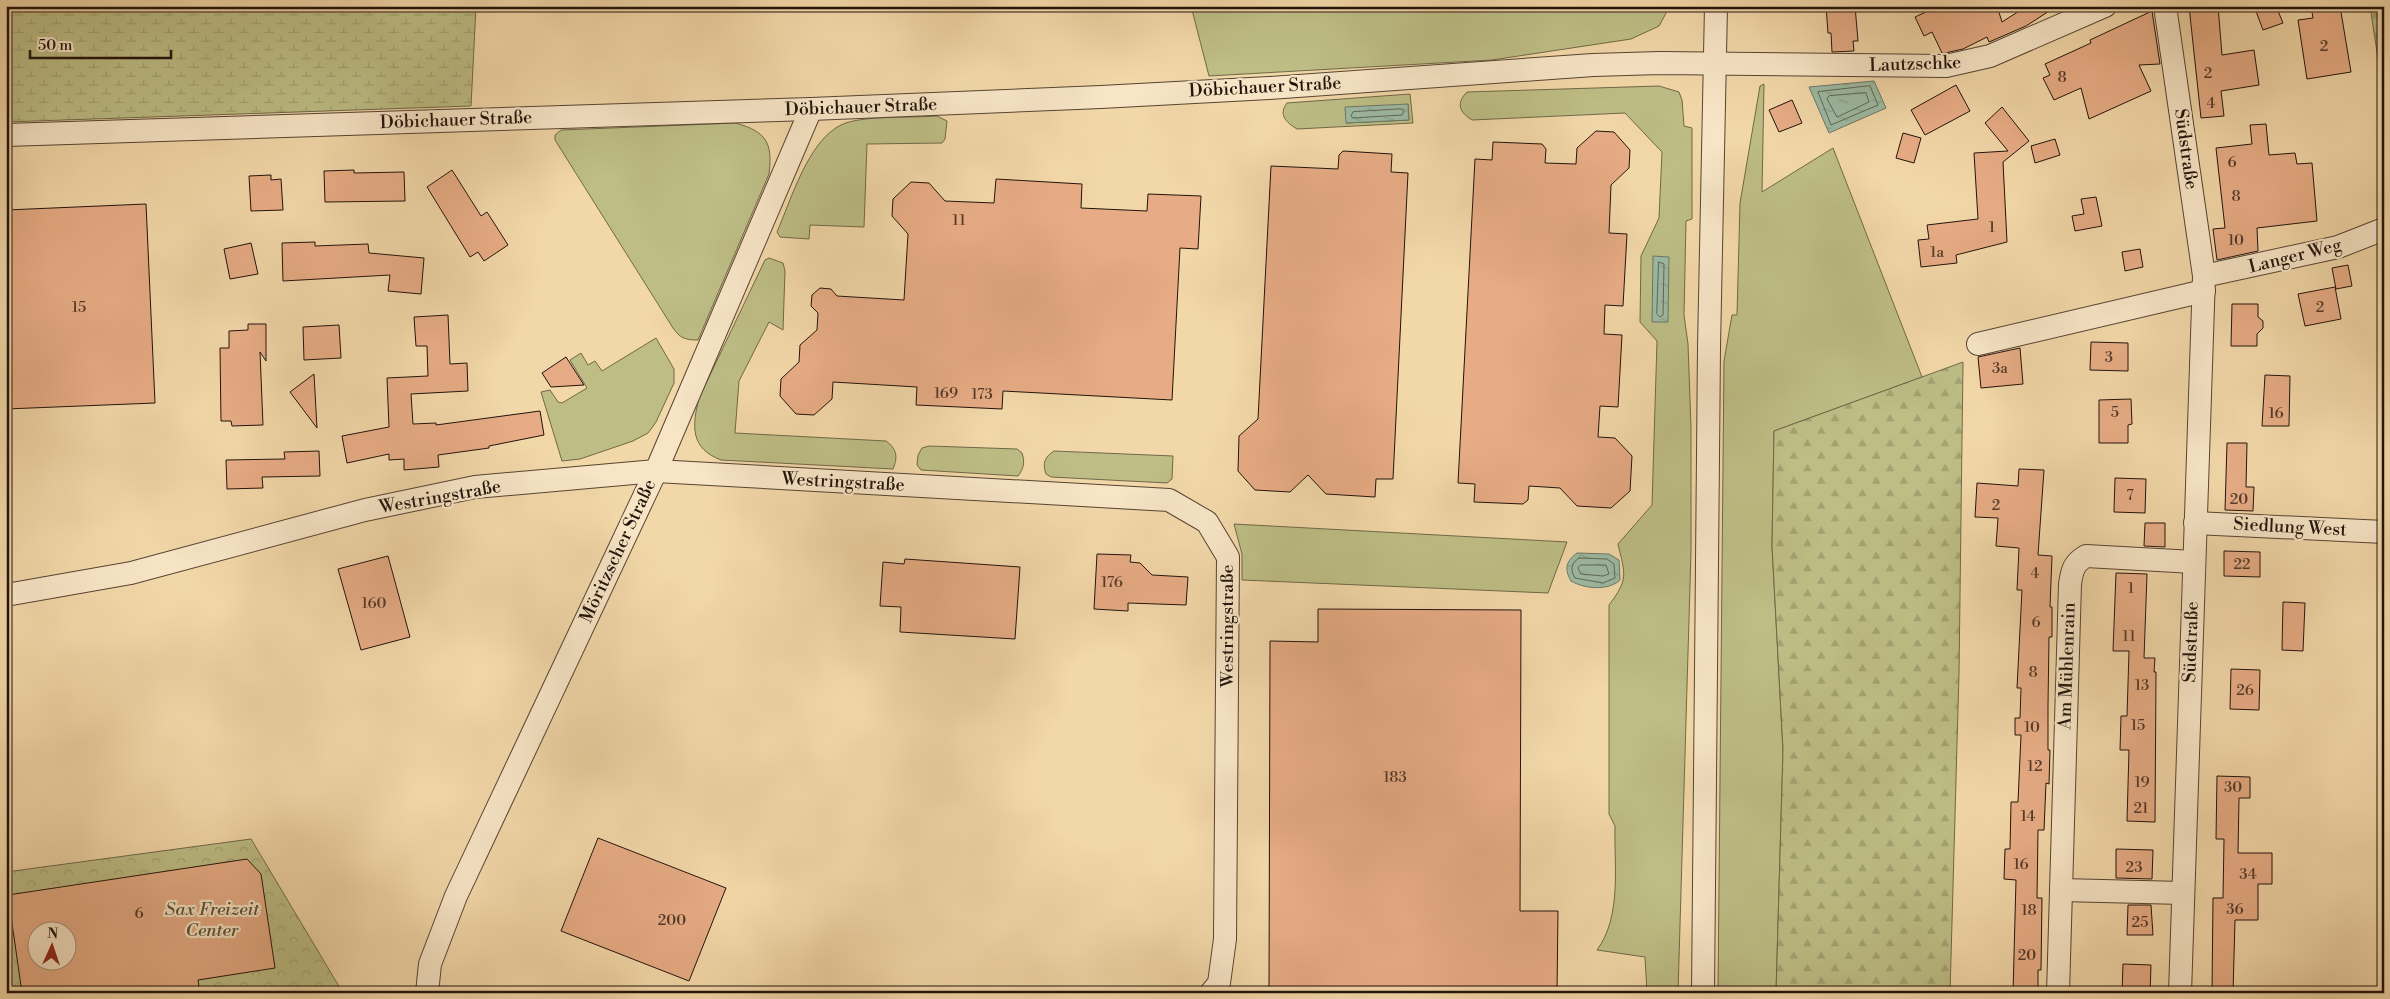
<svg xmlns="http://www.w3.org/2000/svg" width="2390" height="999" font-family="'Libre Bodoni',serif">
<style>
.grass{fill:#bdbd85;stroke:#706848;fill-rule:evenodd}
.forest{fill:url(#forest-firs);stroke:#706848}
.wetland{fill:url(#wetland-marsh);stroke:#706848}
.cemetery{fill:url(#cemetery-stones);stroke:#706848}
.park{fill:url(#park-crowns);stroke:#706848;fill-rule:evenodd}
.water{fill:url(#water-ripples);stroke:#6b7767}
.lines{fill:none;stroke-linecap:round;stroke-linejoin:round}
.shore{stroke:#5f6658;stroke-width:1}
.building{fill:#e7ac85;stroke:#22130c;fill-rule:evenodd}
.minor-casing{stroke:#564433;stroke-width:24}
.minor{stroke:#f7e5c6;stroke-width:22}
.labels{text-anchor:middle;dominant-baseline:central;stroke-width:4.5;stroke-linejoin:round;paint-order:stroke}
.number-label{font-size:15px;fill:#53392a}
.street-label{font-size:18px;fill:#22130c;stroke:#f7e5c6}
.park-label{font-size:18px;font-style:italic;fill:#584e36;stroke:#f7e5c6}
</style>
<defs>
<pattern id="forest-firs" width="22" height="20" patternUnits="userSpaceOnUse" patternTransform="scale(1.25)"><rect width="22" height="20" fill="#bdbd85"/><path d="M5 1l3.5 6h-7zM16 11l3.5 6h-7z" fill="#a2a272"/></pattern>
<pattern id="wetland-marsh" width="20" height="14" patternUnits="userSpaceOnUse" patternTransform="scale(1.25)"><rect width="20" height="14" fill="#bdbd85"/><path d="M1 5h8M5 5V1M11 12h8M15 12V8" fill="none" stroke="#a2a272"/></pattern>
<pattern id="cemetery-stones" width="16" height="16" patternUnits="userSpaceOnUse" patternTransform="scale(1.25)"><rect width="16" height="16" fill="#bdbd85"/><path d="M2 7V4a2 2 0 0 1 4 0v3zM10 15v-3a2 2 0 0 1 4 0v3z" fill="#a2a272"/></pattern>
<pattern id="park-crowns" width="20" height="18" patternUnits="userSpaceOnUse" patternTransform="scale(1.25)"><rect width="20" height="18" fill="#bdbd85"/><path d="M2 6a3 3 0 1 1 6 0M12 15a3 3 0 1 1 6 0" fill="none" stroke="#a2a272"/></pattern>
<pattern id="water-ripples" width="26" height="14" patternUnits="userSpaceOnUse" patternTransform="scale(1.25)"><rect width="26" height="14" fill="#9cbaa3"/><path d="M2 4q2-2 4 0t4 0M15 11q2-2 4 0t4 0" fill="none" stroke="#869f8b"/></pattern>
</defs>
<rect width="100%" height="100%" fill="#f2d7a8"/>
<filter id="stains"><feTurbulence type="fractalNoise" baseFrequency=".004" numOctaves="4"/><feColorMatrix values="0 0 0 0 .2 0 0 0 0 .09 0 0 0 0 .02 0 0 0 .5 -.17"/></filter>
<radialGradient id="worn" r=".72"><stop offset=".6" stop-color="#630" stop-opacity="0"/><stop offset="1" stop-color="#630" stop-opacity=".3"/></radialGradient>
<g class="grass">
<polygon points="1191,6 1670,6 1659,26 1631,39 1492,60 1209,76"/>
<polygon points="1764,84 1762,192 1833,148 1922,377 1774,431 1772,546 1783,750 1776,993 1718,993 1724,361 1732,315 1737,315 1740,203 1760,86"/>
<path d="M1659 86 1679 92 1682 100 1684 126 1692 128V219L1686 221 1684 315 1688 344 1691 428V551L1678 993H1647L1645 957 1597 950C1622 916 1614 866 1615 826L1609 814V605C1629 579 1625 574 1618 544L1652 505 1657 341 1640 322 1641 256 1659 218 1662 152 1625 113 1472 120C1459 112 1456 103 1467 92Z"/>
<path d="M1410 94 1413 123 1297 129C1286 122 1278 115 1287 103ZM1408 104 1409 120 1347 123Z"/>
<path d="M937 116 947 121 945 139 942 143 867 144 864 227 810 225 809 239 780 237 777 232C791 200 808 141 841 125 860 115 914 118 937 116Z"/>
<path d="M736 123C766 132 773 142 769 174L698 340C685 340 680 338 673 328L555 140V135L561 130Z"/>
<path d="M769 258 783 263 785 271 783 330 769 322 739 381 735 433 886 441C897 449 898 457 893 469L721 460C690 448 692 426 699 398L765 260Z"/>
<polygon points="656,338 674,369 674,383 656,422 648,433 633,441 580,459 562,461 541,392 550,390 558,402 562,403 587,388 570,360 581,353 588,365 595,361 602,371"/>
<path d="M929 446 1017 449 1022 453C1025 462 1024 468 1018 476L921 470 917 465 918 455 922 448Z"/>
<path d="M1054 451 1173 456 1172 479 1167 483 1051 477 1046 474C1042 463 1045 457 1054 451Z"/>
<polygon points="1234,524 1567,542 1548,593 1242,580 1242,554"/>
</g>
<polygon class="forest" points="1963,362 1959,674 1950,993 1776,993 1783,750 1772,546 1774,431"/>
<polygon class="wetland" points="6,6 476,6 471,106 6,122"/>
<polygon class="cemetery" points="2370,6 2384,6 2384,98"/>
<path class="park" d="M251 839 343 993H6V872ZM38 932H68V962H38Z"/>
<g class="water">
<polygon points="1874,81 1886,108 1829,133 1809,87"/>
<polygon points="1408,104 1409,120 1346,123 1345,107"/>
<polygon points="1653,256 1669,257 1668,322 1652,322"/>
<path d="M1577 553 1609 554 1619 560 1620 580C1608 591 1585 589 1571 581 1564 569 1566 561 1577 553Z"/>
</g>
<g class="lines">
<g class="shore">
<polygon points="1870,86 1878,105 1831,125 1818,92"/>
<polygon points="1866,93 1869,102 1837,117 1827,99 1829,96"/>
<polygon points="1401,109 1404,111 1402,115 1353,118 1351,116 1353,112"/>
<polygon points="1659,262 1664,264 1663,315 1660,317 1657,314"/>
<path d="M1579 558 1607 559 1614 564 1615 578 1603 583 1575 578C1570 570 1571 563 1579 558Z"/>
<polygon points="1581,565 1606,565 1609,574 1603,576 1581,574 1578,568"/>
</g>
</g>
<g class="building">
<polygon points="1826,6 1855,6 1858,41 1853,41 1854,51 1832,52 1831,33 1828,33"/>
<polygon points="1939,6 1997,6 2002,22 2027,6 2057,6 2026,26 1989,42 1987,37 1963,49 1945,53 1942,53 1932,32 1924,36 1915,17"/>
<polygon points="2189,6 2218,6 2222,55 2254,50 2259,85 2221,91 2224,116 2201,118"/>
<polygon points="2254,6 2276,6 2283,23 2263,30"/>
<polygon points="2311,6 2340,6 2351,72 2307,79 2298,20 2313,18"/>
<polygon points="2152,11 2160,64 2139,65 2151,91 2089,119 2081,88 2054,100 2043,78 2050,75 2045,64 2091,43 2090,40"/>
<polygon points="1956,85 1970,111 1925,135 1911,110"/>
<polygon points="1792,100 1802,123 1779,132 1769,110"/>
<polygon points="2002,107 2029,141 2003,162 2007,242 1956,255 1957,263 1921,267 1918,240 1929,239 1927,225 1978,219 1974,153 2008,151 1985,123"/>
<polygon points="2266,124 2269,155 2295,153 2297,164 2312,163 2317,221 2257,228 2258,251 2217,260 2213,229 2225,228 2216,148 2252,144 2250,125"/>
<polygon points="1596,131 1614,132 1630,150 1629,168 1611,185 1609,233 1627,234 1623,306 1605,305 1604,334 1622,335 1618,407 1600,406 1598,437 1615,438 1632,456 1630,491 1611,508 1577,506 1560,488 1529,486 1528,500 1523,504 1474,502 1475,484 1458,483 1475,159 1492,160 1493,142 1542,144 1546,149 1545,163 1576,164 1577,148"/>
<polygon points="1903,133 1921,138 1914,163 1896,158"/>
<polygon points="2055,139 2060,155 2035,163 2031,146"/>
<polygon points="1343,151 1392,154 1391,172 1408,173 1393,479 1376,479 1375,497 1326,494 1308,475 1290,492 1255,490 1238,471 1239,436 1258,419 1271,166 1338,169 1339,155"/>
<polygon points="354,170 354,173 404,172 405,201 325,202 324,171"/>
<polygon points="452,170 481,216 487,212 508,245 484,261 478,252 470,257 427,187"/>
<polygon points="271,175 271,180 281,179 283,210 251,211 249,176"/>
<polygon points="996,179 1082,184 1081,208 1147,211 1148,194 1201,196 1198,249 1180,248 1172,400 1003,391 1002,409 916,405 917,387 833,382 832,399 814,415 796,414 780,396 781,379 799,362 800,345 817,330 818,313 811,306 812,295 820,288 831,289 837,296 904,300 908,234 892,216 893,199 911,182 929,183 945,201 994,203"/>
<polygon points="2096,197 2102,226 2075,231 2072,216 2084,214 2081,199"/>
<polygon points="146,204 155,403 6,409 6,210"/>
<polygon points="315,242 315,246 368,244 369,253 424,258 421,294 388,291 390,275 283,281 282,243"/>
<polygon points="251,243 258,274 230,279 224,249"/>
<polygon points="2140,249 2143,267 2125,271 2122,252"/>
<polygon points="2348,265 2352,286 2336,289 2332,268"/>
<polygon points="2335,287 2341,319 2305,326 2298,294"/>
<polygon points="2232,304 2258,304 2258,317 2263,321 2263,328 2257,334 2257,346 2231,346"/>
<polygon points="448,315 450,364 467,363 468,391 411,394 413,424 436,423 436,425 540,411 544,435 489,446 489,448 438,455 439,467 404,470 404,459 389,460 389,454 347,463 342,436 389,427 387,378 428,376 427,346 416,346 414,317"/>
<polygon points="248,324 266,324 266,361 260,352 263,425 232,426 231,421 221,421 220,348 229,348 229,331 248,330"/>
<polygon points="339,325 341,358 304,360 303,327"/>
<polygon points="2091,342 2128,343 2128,371 2090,370"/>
<polygon points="2020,348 2023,384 1981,388 1978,357"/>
<polygon points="566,357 584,385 551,387 542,373"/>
<polygon points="314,374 317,428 290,392"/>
<polygon points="2265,375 2290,376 2289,426 2262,426"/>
<polygon points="2131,399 2132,424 2128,425 2128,443 2099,443 2099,400"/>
<polygon points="2227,443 2247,443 2246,487 2254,487 2253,511 2225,510"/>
<polygon points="319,451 320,476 262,477 263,488 227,489 226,460 285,459 284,452"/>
<polygon points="2019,469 2044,470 2038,555 2052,556 2050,607 2052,607 2052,637 2049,637 2048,705 2048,750 2050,750 2049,784 2046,783 2044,830 2038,830 2037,898 2042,898 2041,970 2038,970 2038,993 2013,993 2016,880 2004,879 2005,849 2010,849 2011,802 2018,802 2021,735 2015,735 2015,718 2020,718 2021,688 2017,688 2022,590 2017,590 2019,548 1996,546 1998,518 1975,517 1977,483 2018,486"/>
<polygon points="2115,478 2146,479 2145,513 2114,512"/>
<polygon points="2145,523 2165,523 2165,547 2144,546"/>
<polygon points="2224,551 2260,552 2260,577 2224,576"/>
<polygon points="1097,554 1131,555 1130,562 1140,563 1152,575 1188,577 1186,605 1128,603 1128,611 1094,609"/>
<polygon points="388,556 410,637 361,650 338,569"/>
<polygon points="905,559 1020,567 1015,639 900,632 901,607 880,606 883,562 904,564"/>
<polygon points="2116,573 2147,574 2144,658 2155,658 2154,672 2156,672 2155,822 2127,821 2129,750 2120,750 2121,716 2127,716 2129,651 2113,651"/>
<polygon points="2283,602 2305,603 2303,651 2282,650"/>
<polygon points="1318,609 1521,610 1520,911 1558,911 1557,992 1269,991 1270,641 1318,642"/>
<polygon points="2231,669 2260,670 2259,710 2230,709"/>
<polygon points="2217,776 2250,777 2250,798 2239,798 2238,853 2272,853 2272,884 2258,884 2258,920 2235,920 2233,993 2212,993 2213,898 2223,898 2224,839 2216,839"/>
<polygon points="598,838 726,888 689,981 561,931"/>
<polygon points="2116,849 2153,850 2152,879 2116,878"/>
<path d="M247 859 261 874 275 968 198 980 200 993H22L8 895ZM38 932H68V962H38Z"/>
<polygon points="2128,905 2151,905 2153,935 2127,935"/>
<polygon points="2123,964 2151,965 2150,993 2122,993"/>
</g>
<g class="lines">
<defs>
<g id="minor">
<polyline points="2165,6 2204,276 2180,993"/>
<polyline points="6,135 811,109 1101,97 1269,88 1593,65 1660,63 1946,66 1990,56 2105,6"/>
<polyline points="2204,276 2338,247 2384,229"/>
<polyline points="1978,344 2204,291"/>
<polyline points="2195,523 2384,532"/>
<polyline points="6,595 131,573 365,510 475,487 656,471 1169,500 1207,522 1228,557 1225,939 1219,983 1211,993"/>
<polyline points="2061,890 2183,893"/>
<polyline points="427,993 430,964 456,896 656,471 811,109"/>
<polyline points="1703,993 1709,347 1716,6"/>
<path d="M2058 993 2070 584C2072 570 2074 563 2086 556L2194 562"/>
</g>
</defs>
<use href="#minor" class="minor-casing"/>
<use href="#minor" class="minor"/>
</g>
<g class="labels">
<g class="number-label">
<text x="2324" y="46">2</text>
<text x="2208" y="73">2</text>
<text x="2062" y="77">8</text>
<text x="2211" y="103">4</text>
<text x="2232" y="162">6</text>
<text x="2236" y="196">8</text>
<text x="959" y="220">11</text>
<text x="1992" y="227">1</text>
<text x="2236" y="240">10</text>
<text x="1937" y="252">1a</text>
<text x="79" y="307">15</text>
<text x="2320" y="307">2</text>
<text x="2109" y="357">3</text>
<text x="2000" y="368">3a</text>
<text x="946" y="393">169</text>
<text x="982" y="394">173</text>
<text x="2115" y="412">5</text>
<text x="2276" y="413">16</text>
<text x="2130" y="495">7</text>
<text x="2239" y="499">20</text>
<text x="1996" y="505">2</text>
<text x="2242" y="564">22</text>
<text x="2035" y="573">4</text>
<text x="1112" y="582">176</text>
<text x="2131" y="588">1</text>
<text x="374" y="603">160</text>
<text x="2036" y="622">6</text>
<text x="2129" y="636">11</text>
<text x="2033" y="672">8</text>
<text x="2142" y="685">13</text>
<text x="2245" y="690">26</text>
<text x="2138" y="725">15</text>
<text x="2032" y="727">10</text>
<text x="2035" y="766">12</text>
<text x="1395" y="777">183</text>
<text x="2142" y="782">19</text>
<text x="2233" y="787">30</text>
<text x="2141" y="808">21</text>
<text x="2028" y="816">14</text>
<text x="2021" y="864">16</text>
<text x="2134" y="867">23</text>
<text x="2248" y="874">34</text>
<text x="2235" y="909">36</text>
<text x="2029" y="910">18</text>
<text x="139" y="913">6</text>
<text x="672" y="920">200</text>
<text x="2140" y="922">25</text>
<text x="2027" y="955">20</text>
</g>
<g class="street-label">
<text transform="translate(1915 64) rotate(-2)">Lautzschke</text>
<text transform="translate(1265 87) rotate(-3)">Döbichauer Straße</text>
<text transform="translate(861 107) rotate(-2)">Döbichauer Straße</text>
<text transform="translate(456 120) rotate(-2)">Döbichauer Straße</text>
<text transform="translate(2186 149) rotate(82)">Südstraße</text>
<text transform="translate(2295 256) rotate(-14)">Langer Weg</text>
<text transform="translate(843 482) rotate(3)">Westringstraße</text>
<text transform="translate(440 497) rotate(-10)">Westringstraße</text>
<text transform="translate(2290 527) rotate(3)">Siedlung West</text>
<text transform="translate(618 551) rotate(-65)">Möritzscher Straße</text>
<text transform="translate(1227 626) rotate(-90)">Westringstraße</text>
<text transform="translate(2191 642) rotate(-88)">Südstraße</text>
<text transform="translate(2067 666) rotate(-88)">Am Mühlenrain</text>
</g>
<g class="park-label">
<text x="212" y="909">Sax Freizeit<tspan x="212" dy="21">Center</tspan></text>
</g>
</g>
<rect width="2390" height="999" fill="none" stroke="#f2d7a8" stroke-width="25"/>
<rect x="8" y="8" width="2375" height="984" fill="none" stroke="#22130c" stroke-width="2.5"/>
<rect x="12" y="12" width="2365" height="974" fill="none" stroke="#22130c"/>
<g transform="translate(52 946) rotate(3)"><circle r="24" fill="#f7e5c6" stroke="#a2917c"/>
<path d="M0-4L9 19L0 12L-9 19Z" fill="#8f2418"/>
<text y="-8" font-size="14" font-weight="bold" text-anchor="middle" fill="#22130c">N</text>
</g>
<path d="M30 50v8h141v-8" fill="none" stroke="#22130c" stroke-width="2.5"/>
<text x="38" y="50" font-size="15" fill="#22130c" stroke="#f7e5c6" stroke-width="4" paint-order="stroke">50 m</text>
<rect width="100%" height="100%" filter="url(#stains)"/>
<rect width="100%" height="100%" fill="url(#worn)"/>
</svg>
